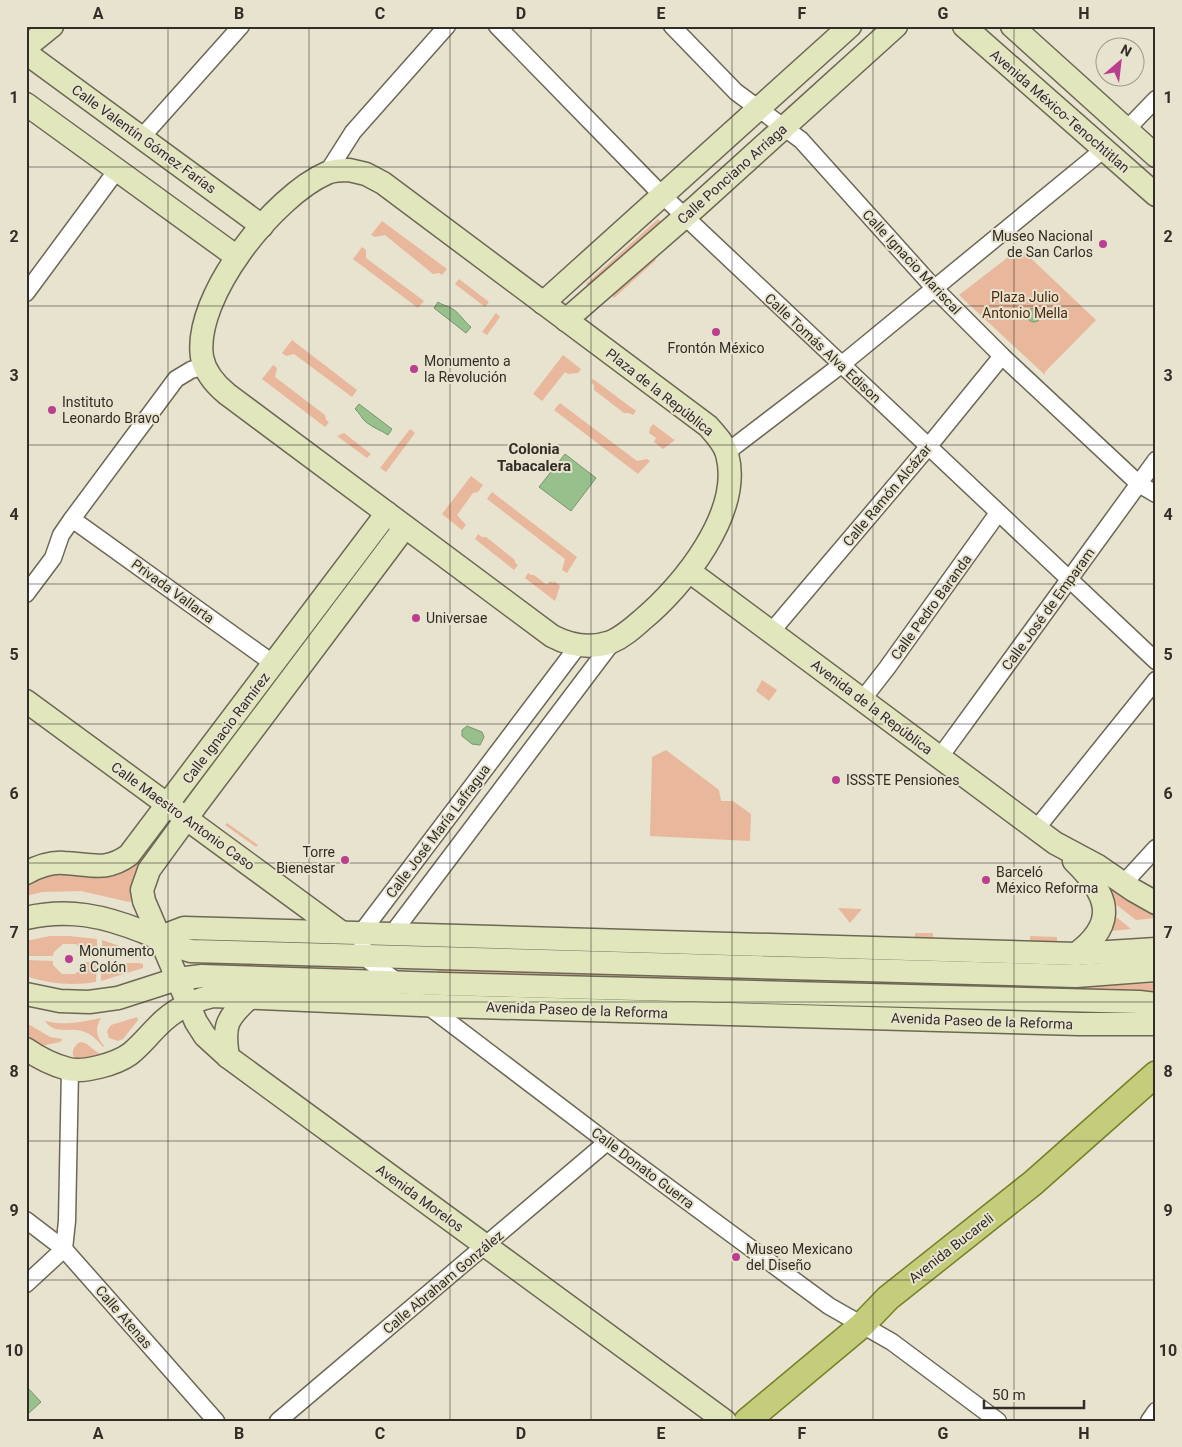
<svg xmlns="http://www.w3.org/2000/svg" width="1182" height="1447" font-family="Roboto,sans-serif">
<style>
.green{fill:#e8b79c}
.water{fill:#98c08c;stroke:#79946d}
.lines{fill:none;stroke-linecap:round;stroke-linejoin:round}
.street-casing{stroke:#6d6856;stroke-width:19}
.secondary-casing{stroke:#6d6856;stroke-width:25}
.primary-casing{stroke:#768025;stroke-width:28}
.street{stroke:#fff;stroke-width:16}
.secondary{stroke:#e1e6bd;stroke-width:22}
.primary{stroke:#c3cd7c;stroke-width:25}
.grid{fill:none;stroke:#302e26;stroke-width:1;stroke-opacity:0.55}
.poi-dot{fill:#bb3f8f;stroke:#e8e3cf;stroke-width:2}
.labels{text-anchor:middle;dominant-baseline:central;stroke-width:4;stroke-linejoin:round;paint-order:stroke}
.street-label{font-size:14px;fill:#302e26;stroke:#e8e3cf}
.poi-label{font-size:14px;fill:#302e26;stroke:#e8e3cf;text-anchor:start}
.park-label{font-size:14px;fill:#502911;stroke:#e8e3cf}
.neighbourhood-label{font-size:15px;font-weight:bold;fill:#302e26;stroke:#e8e3cf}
.neatline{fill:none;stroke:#302e26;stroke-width:2}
.grid-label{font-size:16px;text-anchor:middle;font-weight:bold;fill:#302e26}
</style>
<rect width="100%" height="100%" fill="#e8e3cf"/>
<g class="green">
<polygon points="658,219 661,222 589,287 586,284"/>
<polygon points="382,221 386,224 447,269 442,275 439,273 433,274 385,235 375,237 371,235"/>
<polygon points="362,247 366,250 366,258 424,301 418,308 353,259"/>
<polygon points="1020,248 1096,320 1045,372 1045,375 959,295"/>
<polygon points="653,257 656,260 614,298 612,295"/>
<polygon points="459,279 489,302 485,307 455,284"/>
<polygon points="496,313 500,317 487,335 482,332"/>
<polygon points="292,340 357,390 352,397 294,354 286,356 282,353"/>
<polygon points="563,355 581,369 578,373 568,374 565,372 542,401 533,394"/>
<polygon points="273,365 277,368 275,377 325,415 326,420 329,422 325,427 262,379"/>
<polygon points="593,379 636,411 633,415 629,413 624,413 594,390 594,385 591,382"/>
<polygon points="560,403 637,461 647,459 650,461 638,474 554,410"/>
<polygon points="653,424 673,439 675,440 663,449 654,442 656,438 649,433 650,428"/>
<polygon points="410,429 415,433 386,472 380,468"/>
<polygon points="344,433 371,454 367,458 337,436"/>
<polygon points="471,476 483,485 478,492 473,493 457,515 466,525 462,530 442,514"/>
<polygon points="492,492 577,557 567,573 562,570 565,559 487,499"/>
<polygon points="478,534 482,537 486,537 515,560 515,563 518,565 514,570 475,539"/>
<polygon points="528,573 531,575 534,575 547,585 550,581 553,583 554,581 560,586 555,601 525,578"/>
<polygon points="762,680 777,690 769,701 756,691"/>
<polygon points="666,750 719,790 721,801 733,801 751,814 750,841 650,836 652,757"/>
<polygon points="227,823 258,845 256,847 225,825"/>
<polygon points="163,824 169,829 134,885 131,901 129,902 81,891 42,892 26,896 26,885 47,876 66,874 101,877 114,873"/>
<polygon points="1103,878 1156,914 1156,918 1136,920 1114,903"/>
<polygon points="838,908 862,909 850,923"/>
<polygon points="1115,916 1131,929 1111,931"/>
<polygon points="915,933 933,933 933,940 915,939"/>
<polygon points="50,936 69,936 97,939 97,957 86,957 85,953 76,944 63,944 54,952 53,956 26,956 26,941"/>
<polygon points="1030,936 1057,937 1057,943 1030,942"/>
<polygon points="102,940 143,954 143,958 102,958"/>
<path d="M26 960 53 961V965L62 974H75L85 966 86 962H97L96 982C74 986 48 984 26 976Z"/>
<polygon points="202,962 348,967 349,970 203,965"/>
<polygon points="101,963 138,963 143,964 143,968 101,981"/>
<polygon points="437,969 777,979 777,982 438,972"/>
<polygon points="788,979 1071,987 1070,990 788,982"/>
<polygon points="1156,983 1156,991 1081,990 1081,987"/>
<polygon points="137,1017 138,1020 123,1039 118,1041 109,1038 107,1031 111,1025"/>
<path d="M101 1018C94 1029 97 1037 104 1046L103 1047C98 1041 93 1035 85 1032 71 1026 55 1036 45 1021 65 1026 81 1022 101 1018Z"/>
<polygon points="26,1025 30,1025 50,1037 62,1039 62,1040 60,1042 41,1046 26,1034"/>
<path d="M82 1042C91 1045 95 1053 105 1056L76 1061C71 1054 72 1049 78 1043Z"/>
</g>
<g class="water">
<path d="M438 302C442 305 445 305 449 307 459 311 463 321 471 327L466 333 434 308Z"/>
<circle cx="1034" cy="315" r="7"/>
<path d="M359 404 392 429 388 435C381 430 373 428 366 422 361 418 360 413 355 409Z"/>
<polygon points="565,454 596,478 571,511 539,487"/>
<polygon points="467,726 482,732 484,737 480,745 472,744 462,736 462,730"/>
<polygon points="26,1386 41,1402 29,1413 26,1410"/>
</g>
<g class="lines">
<defs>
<g id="street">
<polyline points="497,26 662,195 1156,661"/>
<polyline points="672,26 736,92 801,140 935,289 1002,356 1139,484 1156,494"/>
<polyline points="1126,130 1156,99"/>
<polyline points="141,138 241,26"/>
<polyline points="327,173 353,132 447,26"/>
<polyline points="26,293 117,170"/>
<polyline points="727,452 841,365 1103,150"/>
<polyline points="72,519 274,664"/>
<polyline points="26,594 53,558 61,535 72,519 176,379 191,370 205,366"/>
<polyline points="771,632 928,447 1002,356"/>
<polyline points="862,700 887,668 998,513"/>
<polyline points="940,757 1156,460"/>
<polyline points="1036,829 1156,680"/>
<polyline points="1123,884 1156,848"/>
<polyline points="392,934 614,640"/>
<polyline points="399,983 364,957 361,933 578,646"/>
<polyline points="424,1003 607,1142 829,1306 892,1342 998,1421"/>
<polyline points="26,1220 64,1249 216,1421"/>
<polyline points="26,1284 64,1249 67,1221 70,1070"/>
<polyline points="278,1421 607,1142"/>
<polyline points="1149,1421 1156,1411"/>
</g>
<g id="secondary">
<polyline points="964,26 1156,195"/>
<polyline points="1012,26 1156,156"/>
<polyline points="26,47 52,26"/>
<polyline points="26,53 262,226"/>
<polyline points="26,104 237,257"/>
<path d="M349 170 366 174 383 183 708 426C715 434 724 443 727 454 743 512 683 586 642 620 633 628 623 637 611 642 590 649 571 646 552 636L227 394C216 385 205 373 202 357 193 297 274 196 327 173 334 170 342 170 349 170Z"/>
<polyline points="543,303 850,26"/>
<polyline points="566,320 697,206 896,26"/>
<polyline points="405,527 197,804 149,870 142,890 144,901 196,1022 205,1036 228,1057 725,1421"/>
<polyline points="689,571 1055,843 1098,866 1133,890 1156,903"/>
<polyline points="26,701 341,932"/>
<path d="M1074 861C1108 894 1119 922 1076 954"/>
<path d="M26 873C37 867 52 862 64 863 91 864 106 872 129 855L387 513"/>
<path d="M26 918C69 908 104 916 144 932 160 939 174 947 191 951L1076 976 1156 970"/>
<polyline points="158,938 184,928 1076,954 1156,949"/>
<polyline points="26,994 60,1001 89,1002 118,998 177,979 202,976 443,984 1139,1002 1156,1004"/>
<path d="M26 1049C39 1058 53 1065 68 1069 84 1073 116 1064 130 1054 140 1046 148 1036 157 1027 172 1011 191 1001 213 996L443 1006 1079 1024H1156"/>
<path d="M228 1057C223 1025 226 1019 250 997"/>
</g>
<polyline id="primary" points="747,1421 862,1325 888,1298 1033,1183 1156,1074"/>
</defs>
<use href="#street" class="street-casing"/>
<use href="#secondary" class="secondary-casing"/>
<use href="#primary" class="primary-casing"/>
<use href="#street" class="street"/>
<use href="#secondary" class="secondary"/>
<use href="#primary" class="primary"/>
</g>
<path class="grid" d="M168 26V1421M309 26V1421M450 26V1421M591 26V1421M732 26V1421M873 26V1421M1014 26V1421M26 167H1156M26 306H1156M26 445H1156M26 584H1156M26 724H1156M26 863H1156M26 1002H1156M26 1141H1156M26 1280H1156"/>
<g class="poi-dot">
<circle cx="1103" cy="244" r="5"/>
<circle cx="716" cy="332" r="5"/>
<circle cx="414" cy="369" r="5"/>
<circle cx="52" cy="410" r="5"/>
<circle cx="416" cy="618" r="5"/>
<circle cx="836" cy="780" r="5"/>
<circle cx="345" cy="860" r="5"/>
<circle cx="986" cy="880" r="5"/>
<circle cx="69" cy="959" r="5"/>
<circle cx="736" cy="1257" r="5"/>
</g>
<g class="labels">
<g class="street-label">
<text transform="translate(1060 111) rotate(41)">Avenida México-Tenochtitlan</text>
<text transform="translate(144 139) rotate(36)">Calle Valentín Gómez Farías</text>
<text transform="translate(732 174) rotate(-42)">Calle Ponciano Arriaga</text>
<text transform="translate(912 262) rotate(47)">Calle Ignacio Mariscal</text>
<text transform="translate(823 348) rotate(43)">Calle Tomás Alva Edison</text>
<text transform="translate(660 392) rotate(38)">Plaza de la República</text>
<text transform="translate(887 495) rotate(-50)">Calle Ramón Alcázar</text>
<text transform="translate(173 591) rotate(36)">Privada Vallarta</text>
<text transform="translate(931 607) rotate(-54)">Calle Pedro Baranda</text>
<text transform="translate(1048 609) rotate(-54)">Calle José de Emparam</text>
<text transform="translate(872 707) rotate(37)">Avenida de la República</text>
<text transform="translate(226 728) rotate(-53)">Calle Ignacio Ramírez</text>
<text transform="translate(183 816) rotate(36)">Calle Maestro Antonio Caso</text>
<text transform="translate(438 831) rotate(-53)">Calle José María Lafragua</text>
<text transform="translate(577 1010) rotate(2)">Avenida Paseo de la Reforma</text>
<text transform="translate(982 1021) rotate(2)">Avenida Paseo de la Reforma</text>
<text transform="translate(643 1168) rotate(37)">Calle Donato Guerra</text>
<text transform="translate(420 1198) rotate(36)">Avenida Morelos</text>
<text transform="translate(951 1248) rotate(-38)">Avenida Bucareli</text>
<text transform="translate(443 1282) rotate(-40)">Calle Abraham González</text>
<text transform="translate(124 1317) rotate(49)">Calle Atenas</text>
</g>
<g class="poi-label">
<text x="1093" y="236" text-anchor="end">Museo Nacional<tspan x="1093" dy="16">de San Carlos</tspan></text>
<text x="716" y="348" text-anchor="middle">Frontón México</text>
<text x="424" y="361">Monumento a<tspan x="424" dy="16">la Revolución</tspan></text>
<text x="62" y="402">Instituto<tspan x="62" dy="16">Leonardo Bravo</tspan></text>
<text x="426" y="618">Universae</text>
<text x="846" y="780">ISSSTE Pensiones</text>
<text x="335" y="852" text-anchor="end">Torre<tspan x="335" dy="16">Bienestar</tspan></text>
<text x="996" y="872">Barceló<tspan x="996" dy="16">México Reforma</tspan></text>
<text x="79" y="951">Monumento<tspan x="79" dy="16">a Colón</tspan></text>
<text x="746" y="1249">Museo Mexicano<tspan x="746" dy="16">del Diseño</tspan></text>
</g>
<g class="park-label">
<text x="1025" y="297">Plaza Julio<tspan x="1025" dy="16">Antonio Mella</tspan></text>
</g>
<g class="neighbourhood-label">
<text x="534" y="449">Colonia<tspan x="534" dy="17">Tabacalera</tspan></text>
</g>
</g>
<rect width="1182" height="1447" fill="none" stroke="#e8e3cf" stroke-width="55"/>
<g transform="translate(1120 62) rotate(28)"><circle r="24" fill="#e8e3cf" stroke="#9e9b8b"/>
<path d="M0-4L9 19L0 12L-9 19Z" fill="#bb3f8f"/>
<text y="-8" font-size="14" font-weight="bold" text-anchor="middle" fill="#302e26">N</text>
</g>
<path d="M984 1400v8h100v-8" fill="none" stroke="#302e26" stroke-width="2.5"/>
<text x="992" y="1400" font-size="15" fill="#302e26" stroke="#e8e3cf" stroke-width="4" paint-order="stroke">50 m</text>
<rect x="28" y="28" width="1126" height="1392" class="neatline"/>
<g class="grid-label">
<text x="98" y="19">A</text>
<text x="239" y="19">B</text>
<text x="380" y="19">C</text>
<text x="521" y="19">D</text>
<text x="661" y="19">E</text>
<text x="802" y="19">F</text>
<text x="943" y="19">G</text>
<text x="1084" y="19">H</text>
<text x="14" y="103">1</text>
<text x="1168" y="103">1</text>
<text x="14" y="242">2</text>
<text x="1168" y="242">2</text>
<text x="14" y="381">3</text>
<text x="1168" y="381">3</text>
<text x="14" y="520">4</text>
<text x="1168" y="520">4</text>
<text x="14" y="660">5</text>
<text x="1168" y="660">5</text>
<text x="14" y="799">6</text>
<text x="1168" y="799">6</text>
<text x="14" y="938">7</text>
<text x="1168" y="938">7</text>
<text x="14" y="1077">8</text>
<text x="1168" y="1077">8</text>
<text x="14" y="1216">9</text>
<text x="1168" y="1216">9</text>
<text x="14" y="1356">10</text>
<text x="1168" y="1356">10</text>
<text x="98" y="1439">A</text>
<text x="239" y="1439">B</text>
<text x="380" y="1439">C</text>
<text x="521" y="1439">D</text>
<text x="661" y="1439">E</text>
<text x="802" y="1439">F</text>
<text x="943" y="1439">G</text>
<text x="1084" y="1439">H</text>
</g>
</svg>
